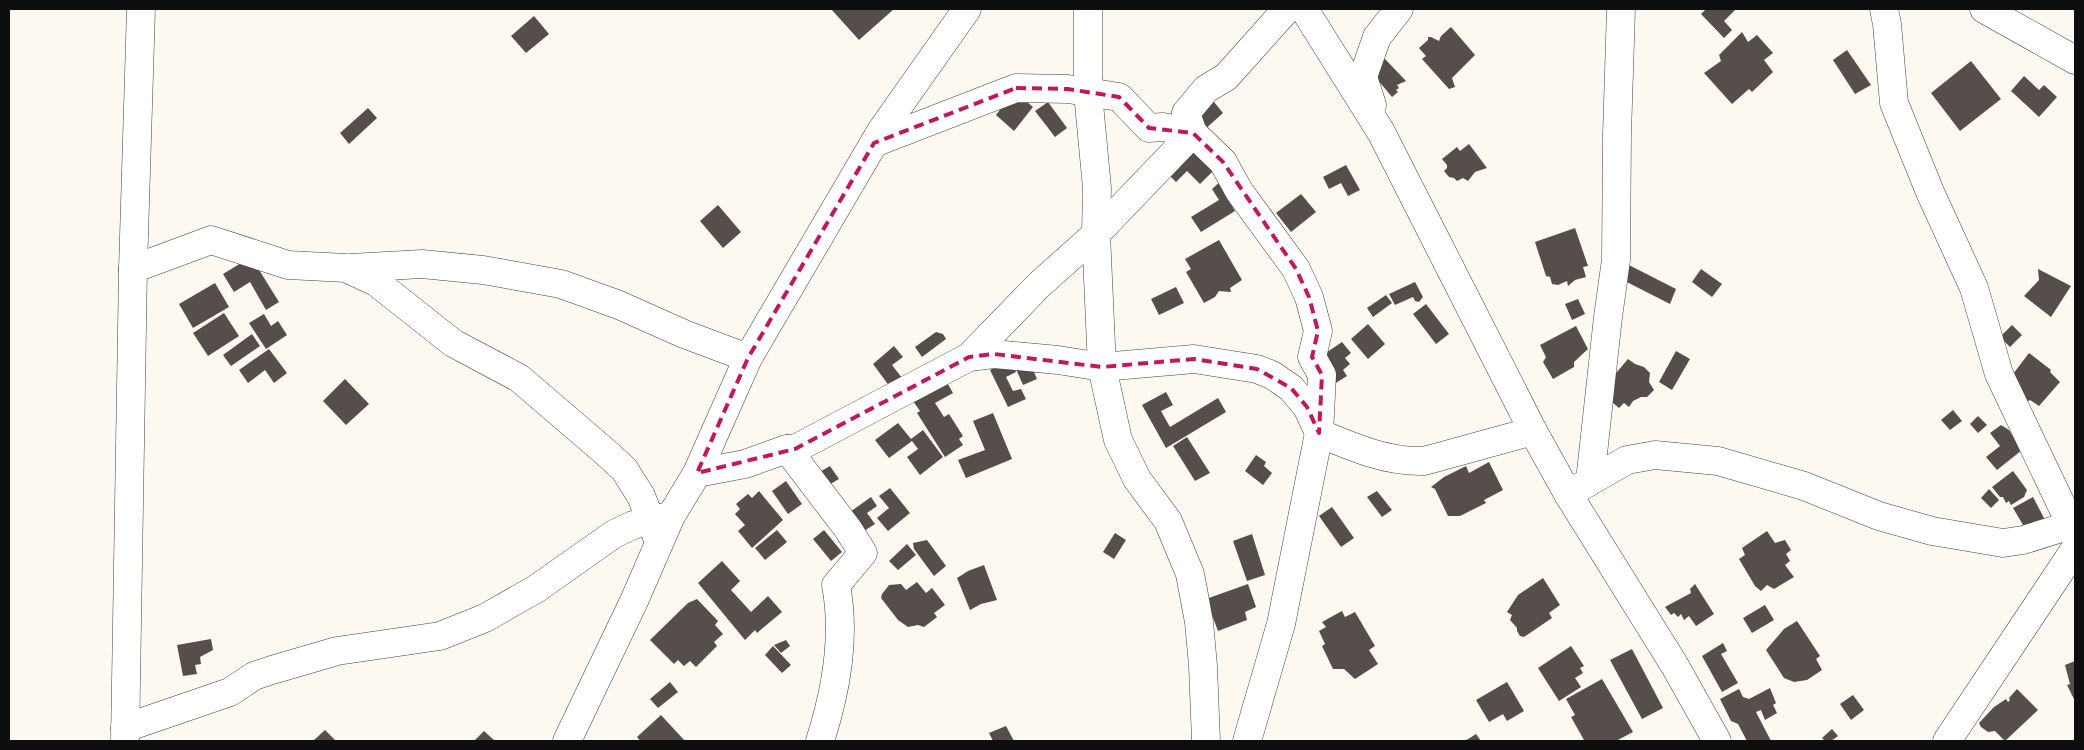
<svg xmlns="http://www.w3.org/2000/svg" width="2084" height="750" font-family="Spectral,serif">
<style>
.building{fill:#554e4b}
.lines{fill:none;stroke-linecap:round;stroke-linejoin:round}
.minor-casing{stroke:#414141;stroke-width:29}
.minor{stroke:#fff;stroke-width:28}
.marked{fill:none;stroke:#c2185b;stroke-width:4;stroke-dasharray:10 6;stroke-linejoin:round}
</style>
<rect width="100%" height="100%" fill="#fdf9f0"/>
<g class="building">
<polygon points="831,9 894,9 859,40"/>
<polygon points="1706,9 1736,9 1724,21 1732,30 1724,38 1701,14"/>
<polygon points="534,16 549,34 526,53 511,36"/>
<polygon points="1451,27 1475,55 1452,78 1455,87 1449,89 1422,59 1426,56 1419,48 1428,40 1428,37 1431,37 1439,41 1441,36"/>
<polygon points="1742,32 1748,42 1757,35 1773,53 1764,60 1773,72 1752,92 1749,89 1732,104 1704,73 1721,61 1719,55"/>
<polygon points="1847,50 1871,85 1855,94 1833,60"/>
<polygon points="1385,59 1406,81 1397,85 1399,88 1396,90 1398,92 1392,97 1372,73 1377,64"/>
<polygon points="1971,61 2001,99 1960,131 1931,93"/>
<polygon points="2024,76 2039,90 2044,85 2057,97 2039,117 2011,91"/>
<polygon points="1014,91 1033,107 1014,131 996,115"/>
<polygon points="1210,97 1223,113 1203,131 1194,121 1205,111 1201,106"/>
<polygon points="1048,102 1067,128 1055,137 1035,111"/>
<polygon points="368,108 377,118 349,144 340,133"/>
<polygon points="1469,144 1487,168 1475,172 1468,181 1463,178 1457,181 1454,178 1449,177 1444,171 1447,168 1447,165 1442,159 1457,147 1460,151"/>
<polygon points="1189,147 1213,171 1200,184 1187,171 1176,182 1164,170"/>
<polygon points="1346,165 1360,190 1348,196 1341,183 1329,189 1323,177"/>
<polygon points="1222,180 1230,194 1226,196 1235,211 1201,232 1191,217 1219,200 1212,189"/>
<polygon points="1301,194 1316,212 1291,232 1276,213"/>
<polygon points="718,205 741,232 723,248 700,221"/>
<polygon points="1575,228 1588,266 1583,267 1586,277 1575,280 1568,286 1567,281 1558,285 1552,284 1550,277 1546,276 1535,242"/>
<polygon points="1219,240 1242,280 1230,288 1231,292 1219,291 1215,297 1204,303 1186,272 1191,269 1185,259"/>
<polygon points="251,257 279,302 266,310 250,282 234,292 223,274"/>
<polygon points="1623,262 1676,289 1670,304 1617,277"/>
<polygon points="1701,269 1722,284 1712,297 1692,282"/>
<polygon points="2038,269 2071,286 2051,317 2024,296 2039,280"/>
<polygon points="1415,282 1423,297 1419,302 1415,301 1413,297 1395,305 1389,294"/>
<polygon points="215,283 229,307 193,328 179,304"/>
<polygon points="1176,287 1184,303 1159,315 1151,299"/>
<polygon points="1386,295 1392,303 1373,317 1367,308"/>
<polygon points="1578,299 1585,314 1572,320 1565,304"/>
<polygon points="1426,304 1449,334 1436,344 1413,314"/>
<polygon points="224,313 239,336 208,356 193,333"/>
<polygon points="264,314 271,326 278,321 287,335 266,349 249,323"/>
<polygon points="1368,324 1385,344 1368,359 1351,339"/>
<polygon points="2012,325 2022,335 2010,347 2000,337"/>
<polygon points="1576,326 1588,349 1574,362 1574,367 1553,379 1543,362 1546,357 1540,345"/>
<polygon points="936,332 943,334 946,339 922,357 915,347"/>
<polygon points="252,334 260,346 231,366 223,355"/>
<polygon points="1342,342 1351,353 1345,358 1350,364 1343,370 1347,376 1334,384 1317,359"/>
<polygon points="894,346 903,357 892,365 902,378 890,387 873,364"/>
<polygon points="269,349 287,373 274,383 265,370 248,383 239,370"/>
<polygon points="1676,351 1690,359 1672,390 1659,382"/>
<polygon points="2029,353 2051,370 2050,372 2060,382 2039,406 2030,400 2027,402 2007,382"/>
<polygon points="1011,359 1016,372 1006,377 1013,391 1021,389 1026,399 1008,407 990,370"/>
<polygon points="1628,359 1635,364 1644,367 1650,373 1649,382 1654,390 1647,397 1641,397 1633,401 1629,407 1624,403 1619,408 1600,392"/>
<polygon points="1030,363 1037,379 1023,385 1016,369"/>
<polygon points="944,377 953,393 935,403 944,417 949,414 963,436 959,439 963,445 945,457 917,413 920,411 911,398"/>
<polygon points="345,379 369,404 346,425 323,401"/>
<polygon points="1166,392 1173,405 1161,411 1170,427 1218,398 1226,412 1166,448 1142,405"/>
<polygon points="1953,410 1962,421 1950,430 1941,420"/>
<polygon points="993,413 1012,459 966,478 958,460 985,450 973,421"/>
<polygon points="1978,416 1987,425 1978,433 1970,424"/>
<polygon points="898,423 911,439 923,430 943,457 920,475 907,457 918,449 912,441 889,458 875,440"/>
<polygon points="2001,425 2009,430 2022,450 1997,470 1986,457 2000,446 1990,433"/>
<polygon points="1187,437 1210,473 1195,481 1173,446"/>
<polygon points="1256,455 1266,462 1264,466 1272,473 1263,485 1245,471"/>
<polygon points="1489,462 1503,490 1484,500 1486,503 1460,516 1448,516 1435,489 1431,487 1444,477 1466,466 1469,473"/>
<polygon points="830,466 839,479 827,486 818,473"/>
<polygon points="2013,471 2027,490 2024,497 2011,505 2009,501 2006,503 2003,497 2000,497 1992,487"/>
<polygon points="786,481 802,504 788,514 772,491"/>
<polygon points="890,488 910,513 888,531 877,518 889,508 879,496"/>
<polygon points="1989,489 1999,500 1991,508 1981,498"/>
<polygon points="759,491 783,520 752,548 738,531 745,525 735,514 740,509 736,504 748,494 752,498"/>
<polygon points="1377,491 1392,510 1382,517 1367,497"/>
<polygon points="871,497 877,506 867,513 875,524 864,531 850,512"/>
<polygon points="2033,497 2045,520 2026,530 2013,508"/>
<polygon points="1332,507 1354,538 1341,547 1319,516"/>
<polygon points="777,530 787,542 765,560 755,548"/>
<polygon points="824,530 842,552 831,561 813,539"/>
<polygon points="1767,531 1775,543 1785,540 1791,550 1786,554 1790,561 1785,565 1794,577 1774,589 1767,585 1761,591 1755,586 1739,559 1745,555 1742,548"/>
<polygon points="1115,533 1126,540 1114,559 1103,552"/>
<polygon points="1252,534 1265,575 1247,581 1233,541"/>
<polygon points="927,540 946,566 934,576 914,549 913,543"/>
<polygon points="907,544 916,555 898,570 889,561"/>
<polygon points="722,561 740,581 731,590 751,612 768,596 782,612 757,633 755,630 745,640 698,583"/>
<polygon points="984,565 997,600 981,604 970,610 957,578 968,571"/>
<polygon points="1543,578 1560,605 1549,613 1552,618 1524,637 1520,636 1517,631 1517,628 1510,620 1512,615 1507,612 1518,595"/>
<polygon points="917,582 926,593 932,588 945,605 934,613 937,617 924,627 918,625 908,627 898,620 881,598 882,594 889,585 901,584 906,590"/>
<polygon points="1248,584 1256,607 1245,612 1247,620 1218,631 1206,599"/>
<polygon points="1695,584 1714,614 1696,626 1689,616 1684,620 1681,614 1678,617 1674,613 1671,615 1665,607 1691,593 1690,589"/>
<polygon points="697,599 718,621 715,625 723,634 714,642 717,646 696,667 690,661 684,666 678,660 674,664 650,640 688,603"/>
<polygon points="1765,605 1774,620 1752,633 1743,618"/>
<polygon points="1342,611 1345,617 1355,612 1375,646 1369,650 1378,664 1355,679 1344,669 1333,669 1322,646 1325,644 1319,631 1326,627 1322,622"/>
<polygon points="1797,621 1820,656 1816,659 1822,670 1807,680 1794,682 1784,678 1766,650 1784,629"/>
<polygon points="211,639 213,650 200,657 201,664 195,665 197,674 183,676 177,645"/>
<polygon points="786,640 790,646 781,653 774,645"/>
<polygon points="1723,643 1727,651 1721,654 1738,683 1722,692 1702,656"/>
<polygon points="773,646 791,665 782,673 765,655"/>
<polygon points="1571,646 1584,666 1580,668 1583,673 1575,678 1581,687 1559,701 1538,668"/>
<polygon points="1632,649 1663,708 1642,719 1610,660"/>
<polygon points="2075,661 2075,699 2074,699 2067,685 2070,684 2065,665"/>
<polygon points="1602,679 1633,732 1616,741 1584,740 1571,717 1575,715 1566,699"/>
<polygon points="670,682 678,692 658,708 650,699"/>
<polygon points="1507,682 1524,711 1507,721 1503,714 1489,722 1476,700"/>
<polygon points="1770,688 1776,703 1773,705 1777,713 1765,720 1761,710 1756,712 1771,741 1747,741 1738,724 1731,721 1720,699 1739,689 1743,697 1749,699"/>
<polygon points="2017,689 2038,710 2005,741 1995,731 1988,732 1981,727 1979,723 1994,707 2006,699 2008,702 2010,700 2009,698"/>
<polygon points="1853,695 1864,710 1851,720 1840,704"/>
<polygon points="661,715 685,741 640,741 637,737"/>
<polygon points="1006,726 1014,741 993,741 989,733"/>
<polygon points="1832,729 1838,736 1831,741 1825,741 1822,738"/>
<polygon points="325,730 336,741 313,741"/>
<polygon points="484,731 495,741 477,741 475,740"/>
<polygon points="1476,734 1481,741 1465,741"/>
</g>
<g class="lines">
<defs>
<g id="minor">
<polyline points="1088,9 1088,93 1097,188 1096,234 1102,367 1118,440 1137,479 1168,521 1190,574 1199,622 1203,666 1206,741"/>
<polyline points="1304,9 1381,132 1533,431 1568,494 1675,666 1717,741"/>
<polyline points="1884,9 1887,24 1894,103 1930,192 1974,288 1999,374 2071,525"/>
<polyline points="1984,9 2075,60"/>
<polyline points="1372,105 1363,77 1377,37 1399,9"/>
<polyline points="874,143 1016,88 1068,89 1119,97 1149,128 1163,127 1193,133 1223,162 1239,191 1296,269 1309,297 1318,331 1312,357 1322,375 1319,433 1281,624 1247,741"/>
<polyline points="351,268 422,264 483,270 561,284 619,305 684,334 748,358"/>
<polyline points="133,269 211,240 288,265 346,268 376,282 453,343 519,378 603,450 624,469 641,496 659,542"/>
<polyline points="969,357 1040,284 1096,234 1193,133 1186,113 1206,89 1226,77 1287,9"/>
<path d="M787 449 848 529 863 553 836 585C846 638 836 691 820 741"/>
<path d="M697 473 745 464 787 449H795L969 357 994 354 1058 360 1102 367 1194 359 1257 369 1272 375 1291 388 1307 407 1319 433C1352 447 1387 462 1424 461L1533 431"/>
<polyline points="1590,481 1608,317 1616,260 1617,134 1621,9"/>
<polyline points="1568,494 1627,460 1655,455 1718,461 1804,486 1879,516 1932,531 2003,543 2023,540 2071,525 2075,521"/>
<polyline points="125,728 230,692 254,676 272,670 337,651 440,636 485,618 536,589 614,534 633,525 669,516"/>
<polyline points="125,741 133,269 141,9"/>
<polyline points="567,741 634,601 671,516 697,473 748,358 881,131 967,9"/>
<polyline points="1947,741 2075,549"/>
</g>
</defs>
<use href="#minor" class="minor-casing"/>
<use href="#minor" class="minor"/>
</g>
<path class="marked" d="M1016 88 1068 89 1119 97 1149 128 1193 133 1223 162 1296 269 1309 297 1318 331 1312 357 1322 375 1319 433 1307 407 1291 388 1257 369 1194 359 1102 367 994 354 969 357 795 449 697 473 748 358 874 143Z"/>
<rect width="2084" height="750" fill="none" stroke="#0e0e0e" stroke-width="20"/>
</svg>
